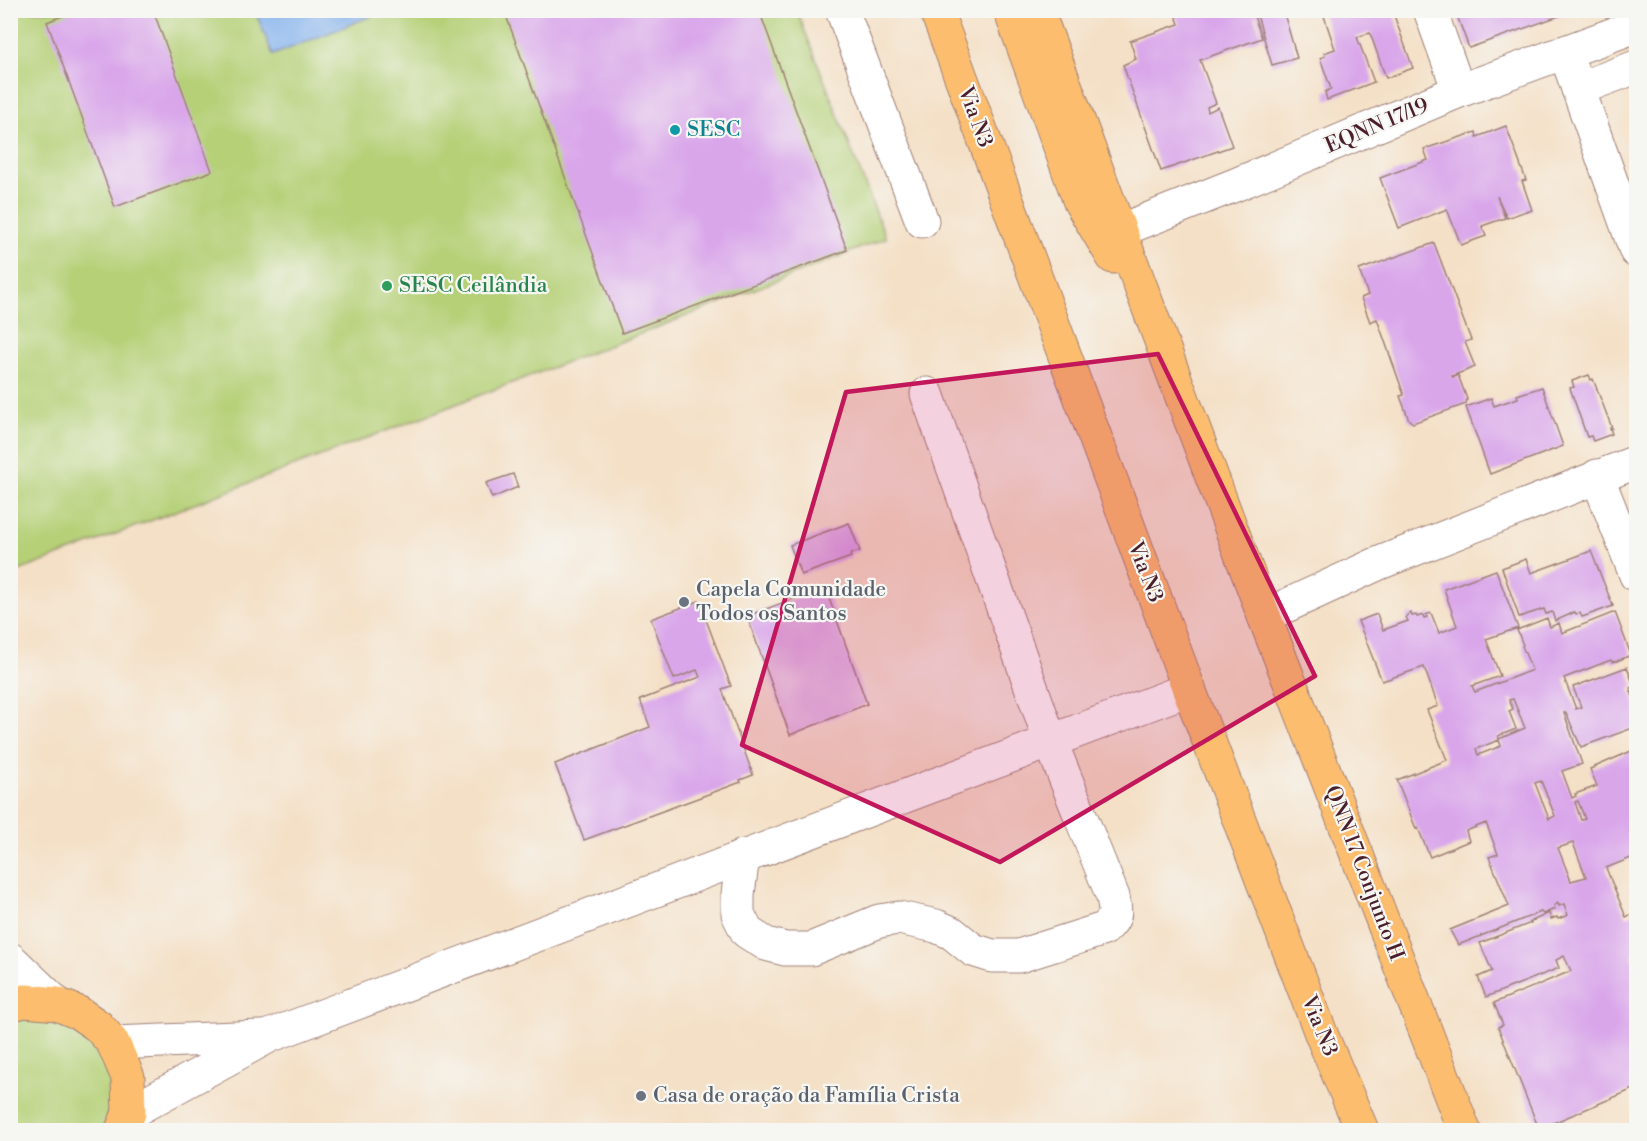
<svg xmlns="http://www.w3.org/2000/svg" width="1647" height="1141" font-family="'Libre Bodoni',serif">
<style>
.green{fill:#b5d077;stroke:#807851;stroke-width:1.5}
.water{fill:#82b1ed;stroke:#66688c;stroke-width:1.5}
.building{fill:#d9a6ea;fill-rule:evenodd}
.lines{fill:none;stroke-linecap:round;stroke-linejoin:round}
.minor-casing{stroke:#9f8078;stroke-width:35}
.major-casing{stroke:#9f8078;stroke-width:35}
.minor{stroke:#fff;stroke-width:33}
.major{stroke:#fcbd6e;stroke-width:33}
.marked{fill:#c2185b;fill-opacity:0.2;stroke:#c2185b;stroke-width:4.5;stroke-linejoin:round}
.culture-dot{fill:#0f9aa8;stroke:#f6f6f2;stroke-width:2}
.leisure-dot{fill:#2e9e5b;stroke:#f6f6f2;stroke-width:2}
.worship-dot{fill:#6b7280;stroke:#f6f6f2;stroke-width:2}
.labels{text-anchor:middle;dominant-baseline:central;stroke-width:4.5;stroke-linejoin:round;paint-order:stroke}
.street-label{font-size:21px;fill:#4a1f2b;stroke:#f6f6f2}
.culture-label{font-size:21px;fill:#0d838f;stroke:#f6f6f2;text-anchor:start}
.leisure-label{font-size:21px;fill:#27864d;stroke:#f6f6f2;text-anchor:start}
.worship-label{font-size:21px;fill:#5b616d;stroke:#f6f6f2;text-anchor:start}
</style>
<rect width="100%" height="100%" fill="#f6f6f2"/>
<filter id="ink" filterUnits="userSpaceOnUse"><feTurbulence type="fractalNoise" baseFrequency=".0167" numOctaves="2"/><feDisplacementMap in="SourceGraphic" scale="12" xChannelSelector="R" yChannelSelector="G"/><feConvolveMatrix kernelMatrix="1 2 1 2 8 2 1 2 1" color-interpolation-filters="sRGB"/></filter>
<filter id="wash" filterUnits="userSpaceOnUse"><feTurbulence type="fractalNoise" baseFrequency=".008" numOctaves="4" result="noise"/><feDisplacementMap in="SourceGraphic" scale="24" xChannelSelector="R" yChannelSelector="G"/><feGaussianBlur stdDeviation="1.35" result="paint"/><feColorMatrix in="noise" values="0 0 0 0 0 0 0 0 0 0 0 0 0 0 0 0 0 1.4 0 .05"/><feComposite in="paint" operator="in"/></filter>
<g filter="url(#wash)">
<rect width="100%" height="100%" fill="#f4e0c6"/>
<g class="green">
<polygon points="11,11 797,11 886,238 640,334 11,574"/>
<path d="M37 1018C45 1020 53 1020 60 1023 105 1042 122 1087 102 1130H11V1023L18 1020Z"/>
</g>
<polygon class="water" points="255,11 384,11 273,55"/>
<g id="blocks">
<g class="building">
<polygon points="77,10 153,10 212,171 115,207 47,22"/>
<polygon points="504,10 759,10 847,250 622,333"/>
<polygon points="1174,10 1283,10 1297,58 1272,65 1257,15 1254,16 1262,38 1200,60 1216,103 1207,107 1208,112 1218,107 1232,146 1161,171 1123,65 1136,59 1130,41 1179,24"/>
<polygon points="1322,10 1392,10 1413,68 1386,78 1370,33 1357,37 1374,82 1327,100 1325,92 1331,89 1320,58 1325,56 1324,53 1335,49"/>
<polygon points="1455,10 1573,10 1573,11 1469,48"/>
<polygon points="1506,126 1526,180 1522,181 1532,210 1527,212 1526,211 1507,218 1497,196 1505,218 1482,226 1486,236 1461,245 1447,209 1399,228 1380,178 1428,160 1424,149 1476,132 1477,137"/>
<polygon points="1434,243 1471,340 1465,342 1475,367 1452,376 1453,377 1458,375 1467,399 1466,404 1413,423 1409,420 1400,396 1404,395 1377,319 1370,322 1361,298 1368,295 1359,270"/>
<polygon points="1589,375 1591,380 1593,379 1612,428 1610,428 1612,434 1593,441 1591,436 1587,437 1570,388 1574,387 1572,381"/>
<polygon points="1542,387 1563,446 1490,474 1466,407 1491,398 1494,406 1518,398 1517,395"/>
<polygon points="513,474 518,487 492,498 486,483"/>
<polygon points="849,523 860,551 850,554 851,557 801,575 790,545"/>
<polygon points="1591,551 1613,606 1582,617 1580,613 1576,614 1575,612 1555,621 1552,612 1546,614 1544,609 1519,617 1502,568 1526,559 1531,573"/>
<path d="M1496 570 1518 628 1486 639 1500 676 1472 686 1475 692 1532 670 1522 646 1523 645 1517 630 1547 618 1550 627 1559 623 1562 633 1615 612 1631 655 1617 661 1612 662 1611 660 1564 678 1576 709 1581 707 1573 687 1627 667 1634 686 1630 688 1636 705V725L1632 727 1633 728 1581 747 1566 713H1564L1582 764 1562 771 1572 798 1576 796 1575 794 1597 786 1590 769 1636 749V856L1606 868 1626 917 1636 912V957L1635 953 1632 954 1636 964V1088L1539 1129 1498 1027 1503 1025 1494 1003 1571 971 1564 956 1556 960 1559 968 1486 997 1478 977 1492 971 1480 943 1531 923 1530 922 1549 913 1551 919 1557 917 1558 919 1568 915 1564 904 1559 906 1558 903 1554 906 1555 909 1543 914 1541 912 1458 945 1450 930 1509 906 1489 857 1498 854 1486 823 1466 831 1469 841 1430 857 1418 828 1416 829 1397 780 1447 760 1427 710 1438 706 1424 667 1382 681 1358 621 1377 614 1383 630 1408 621 1406 617 1411 613 1412 616 1416 615 1417 617 1423 615 1424 618 1427 617 1426 615 1431 613 1439 633 1457 626 1444 589ZM1513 699 1525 728 1499 739 1498 736 1516 729 1509 711 1513 709 1509 700ZM1499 740 1501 746 1478 755 1476 749ZM1541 781 1555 816 1549 819 1535 783ZM1578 801 1585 819 1581 820 1575 802ZM1573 843 1586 877 1571 881 1558 848Z"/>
<polygon points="825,587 867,704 790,735 747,616"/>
<polygon points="699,601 731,686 722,689 753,775 740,780 741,782 584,840 555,764 650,727 640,700 700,677 697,670 674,679 651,619"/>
</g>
</g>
</g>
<g filter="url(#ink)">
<use href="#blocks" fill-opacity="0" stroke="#9f8078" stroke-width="1.5"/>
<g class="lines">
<defs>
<g id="minor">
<polyline points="842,10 922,221"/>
<polyline points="1430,10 1459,91"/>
<polyline points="1565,52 1636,251"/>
<polyline points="1578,89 1636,67"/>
<polyline points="1119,231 1235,185 1459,91 1636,26"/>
<polyline points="1597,476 1636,575"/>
<polyline points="1264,616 1377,564 1636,462"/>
<path d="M743 856 738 894V914L747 932 766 944 785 949H811L879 921 899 918 936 926 952 933 973 950 992 956H1019L1104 929C1117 918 1116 913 1113 897L1050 740 927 394"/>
<polyline points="10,959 57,1004"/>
<polyline points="113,1043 261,1037"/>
<polyline points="129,1113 269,1036 1189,689"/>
</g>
<g id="major">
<polyline points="936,10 1189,689 1322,1036 1362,1130"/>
<polyline points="1010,10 1080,202 1113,257"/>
<polyline points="1037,10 1264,616 1464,1130"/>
<polyline points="10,1004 25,1001 57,1004 79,1013 98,1026 113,1043 128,1077 129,1113 122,1130"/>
</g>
</defs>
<use href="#minor" class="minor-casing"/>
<use href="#major" class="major-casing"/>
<use href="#minor" class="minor"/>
<use href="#major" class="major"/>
</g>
</g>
<path class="marked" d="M1158 354 1315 676 1000 862 742 745 846 392Z"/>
<circle class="culture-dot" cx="675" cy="130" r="6"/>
<circle class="leisure-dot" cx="387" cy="286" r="6"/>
<g class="worship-dot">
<circle cx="684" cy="602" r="6"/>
<circle cx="641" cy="1096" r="6"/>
</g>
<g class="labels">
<g class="street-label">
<text transform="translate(975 117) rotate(70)">Via N3</text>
<text transform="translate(1377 126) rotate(-23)">EQNN 17/19</text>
<text transform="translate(1145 572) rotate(69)">Via N3</text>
<text transform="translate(1364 873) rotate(69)">QNN 17 Conjunto H</text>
<text transform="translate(1319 1026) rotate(68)">Via N3</text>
</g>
<g class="culture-label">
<text x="687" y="130">SESC</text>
</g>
<g class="leisure-label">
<text x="399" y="286">SESC Ceilândia</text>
</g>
<g class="worship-label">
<text x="696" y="590">Capela Comunidade<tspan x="696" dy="24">Todos os Santos</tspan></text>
<text x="653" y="1096">Casa de oração da Família Crista</text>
</g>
</g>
<rect width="1647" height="1141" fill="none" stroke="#f6f6f2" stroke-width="36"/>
</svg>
